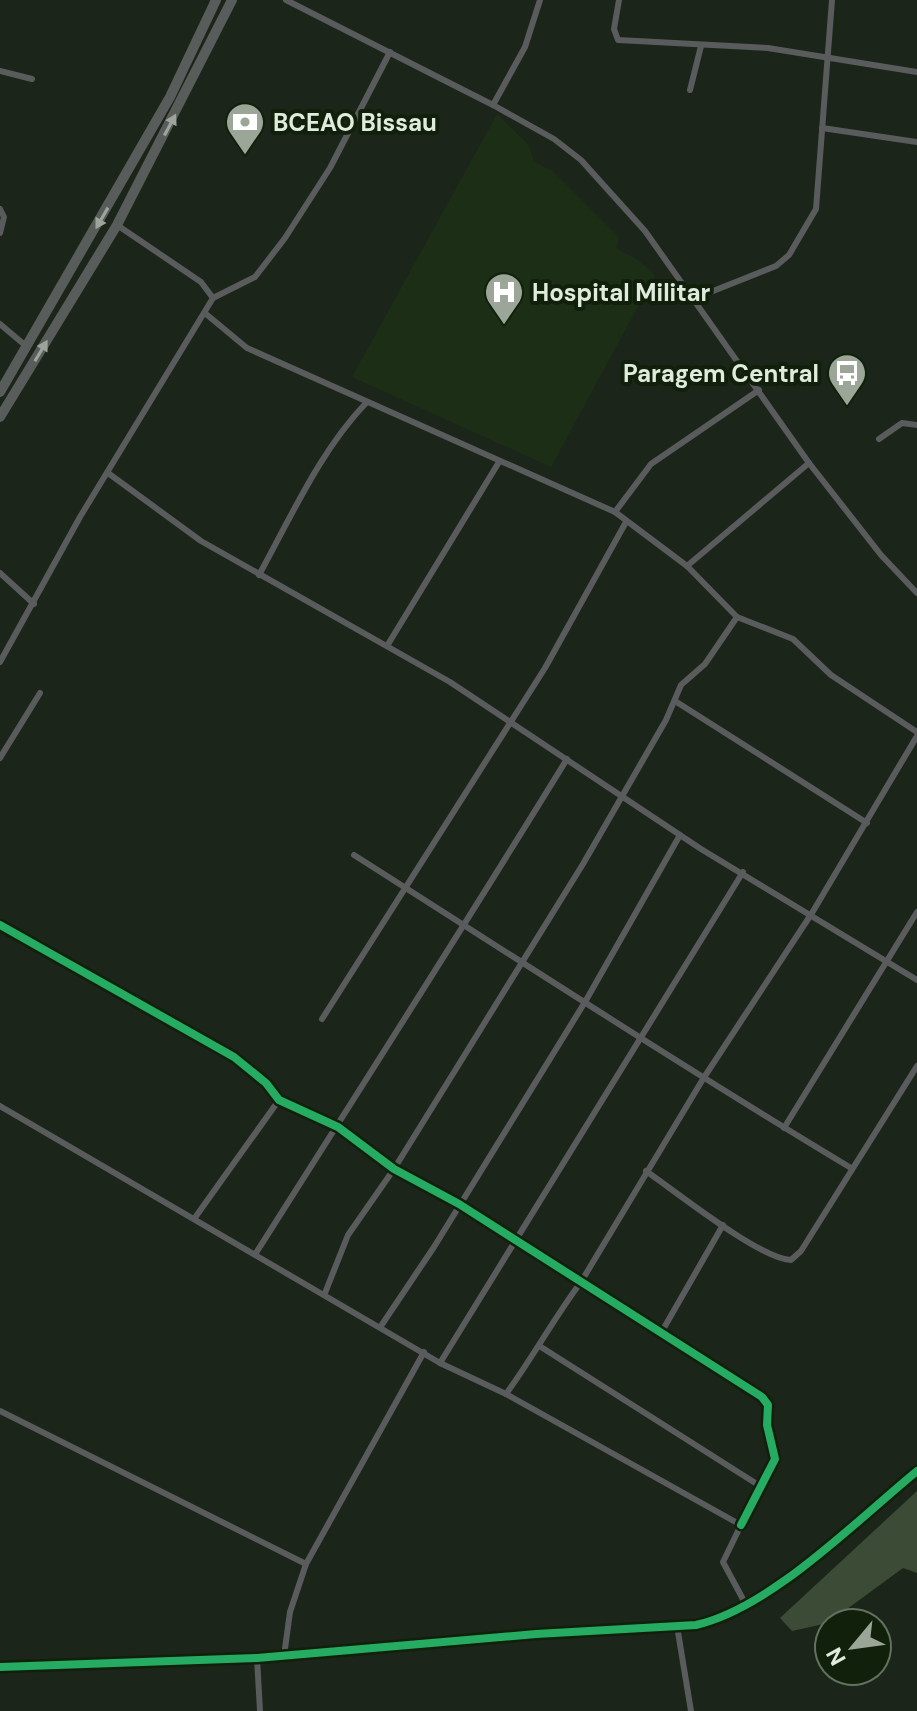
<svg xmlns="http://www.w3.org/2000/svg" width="917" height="1711" font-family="'DM Sans',sans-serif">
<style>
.built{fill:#1c2f16}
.green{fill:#3b4b36}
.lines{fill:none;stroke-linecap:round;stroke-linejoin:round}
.minor{stroke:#5a5b5d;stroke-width:6}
.tertiary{stroke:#5a5b5d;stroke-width:8}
.primary{stroke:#585c5a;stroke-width:10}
.cycleway-casing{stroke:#10200b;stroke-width:13}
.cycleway{stroke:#26ab63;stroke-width:8}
.oneway{fill:#9ca49c}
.labels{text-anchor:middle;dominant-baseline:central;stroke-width:8;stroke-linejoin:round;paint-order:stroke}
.poi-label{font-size:24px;font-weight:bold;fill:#e0ebdd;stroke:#10200b;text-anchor:start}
</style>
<rect width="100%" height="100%" fill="#1c2519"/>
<polygon class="built" points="497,114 528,144 534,161 552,171 619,238 616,248 638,260 655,275 551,467 352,377"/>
<polygon class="green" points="917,1491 917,1573 903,1568 828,1623 792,1631 780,1618"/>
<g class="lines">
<g class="minor">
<polyline points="286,0 493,105 554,139 581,160 645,231 809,463 881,555 917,593"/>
<polyline points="619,0 614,29 618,40 768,48 917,72"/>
<polyline points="0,71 32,79"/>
<polyline points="690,90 701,46"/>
<polyline points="493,105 525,47 540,0"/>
<polyline points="822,128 917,142"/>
<polyline points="0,209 4,217 0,233"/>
<polyline points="213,298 255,277 285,238 330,168 390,52"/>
<polyline points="693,299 776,266 789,255 816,209 832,0"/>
<polyline points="206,314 247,348 615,512 687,566 737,617 793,639 831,675 917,732"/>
<polyline points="0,324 26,346"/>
<polyline points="879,439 902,423 917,425"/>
<polyline points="108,473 201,541 450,682 701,849 917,980"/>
<polyline points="615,512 651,464 759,390"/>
<polyline points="687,566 809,463"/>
<polyline points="0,573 34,604"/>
<path d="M259 575C291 517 320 451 366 403"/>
<polyline points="387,646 499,462"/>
<polyline points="0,662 80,517 213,298 201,282 117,225"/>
<polyline points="675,701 867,823"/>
<polyline points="0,758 40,693"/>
<path d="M354 855C519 960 683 1067 851 1168"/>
<polyline points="0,925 234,1057 266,1083 279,1100 338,1127 394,1169 459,1204 762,1397 768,1405 767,1425 775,1459 741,1525"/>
<polyline points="322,1019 545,668 626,522"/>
<polyline points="0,1106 440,1363 506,1394 741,1525 723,1562 745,1603"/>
<polyline points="784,1128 917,912"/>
<path d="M646 1171C675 1191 760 1259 791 1260L801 1251 917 1066"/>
<polyline points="194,1219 279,1100"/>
<path d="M256 1253C360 1089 465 925 567 759"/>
<polyline points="325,1293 348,1235 394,1169 583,864 666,720 681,685 705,664 737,617"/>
<polyline points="381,1326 434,1247 585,1002 680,835"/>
<polyline points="661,1333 723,1225"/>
<polyline points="541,1347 760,1486"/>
<polyline points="440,1363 743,872"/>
<path d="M506 1394C533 1357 554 1318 581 1282L703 1079 812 913 917 736"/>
<polyline points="0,1411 306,1564 424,1352"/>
<polyline points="677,1626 691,1711"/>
<polyline points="284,1656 290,1612 306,1564"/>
<polyline points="257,1658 260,1711"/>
</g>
<path class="tertiary" d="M0 1667 257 1658 536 1634 696 1625C771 1608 857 1520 917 1471"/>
<g class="primary">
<polyline points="0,392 170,97 216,0"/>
<polyline points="0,417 117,225 232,0"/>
</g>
<defs>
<g id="cycleway">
<polyline points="0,925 234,1057 266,1083 279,1100 338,1127 394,1169 459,1204 762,1397 768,1405 767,1425 775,1459 741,1525"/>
<path d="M0 1667 257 1658 536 1634 696 1625C771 1608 857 1520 917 1471"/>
</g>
</defs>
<use href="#cycleway" class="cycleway-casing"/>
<use href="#cycleway" class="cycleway"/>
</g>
<defs><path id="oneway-solid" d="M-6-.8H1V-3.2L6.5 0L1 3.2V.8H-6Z" transform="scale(2)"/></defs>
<g class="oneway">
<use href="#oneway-solid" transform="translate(170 125) rotate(-62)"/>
<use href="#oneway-solid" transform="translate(102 218) rotate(120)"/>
<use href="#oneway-solid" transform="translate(41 351) rotate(-59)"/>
</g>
<defs>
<symbol id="bank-pin" viewBox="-11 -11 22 30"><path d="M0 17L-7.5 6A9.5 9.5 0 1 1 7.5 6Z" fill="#9ba698" stroke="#10200b"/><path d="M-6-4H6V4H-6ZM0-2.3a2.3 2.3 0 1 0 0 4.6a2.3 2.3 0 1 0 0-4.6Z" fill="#fff"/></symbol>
<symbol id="hospital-pin" viewBox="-11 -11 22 30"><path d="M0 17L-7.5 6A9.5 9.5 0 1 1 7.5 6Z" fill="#9ba698" stroke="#10200b"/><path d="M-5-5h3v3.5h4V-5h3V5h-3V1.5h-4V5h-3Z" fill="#fff"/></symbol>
<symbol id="bus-pin" viewBox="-11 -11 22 30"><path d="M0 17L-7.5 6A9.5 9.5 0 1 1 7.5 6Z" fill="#9ba698" stroke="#10200b"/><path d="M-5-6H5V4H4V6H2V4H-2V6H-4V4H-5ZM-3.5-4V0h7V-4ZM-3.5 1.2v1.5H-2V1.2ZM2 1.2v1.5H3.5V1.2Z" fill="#fff"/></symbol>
</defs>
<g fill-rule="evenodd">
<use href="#bank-pin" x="223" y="100" width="44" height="60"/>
<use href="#hospital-pin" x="482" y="270" width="44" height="60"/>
<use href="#bus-pin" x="825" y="351" width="44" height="60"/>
</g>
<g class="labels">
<g class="poi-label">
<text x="273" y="122">BCEAO Bissau</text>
<text x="532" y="292">Hospital Militar</text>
<text x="819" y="373" text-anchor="end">Paragem Central</text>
</g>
</g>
<g transform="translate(853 1647) rotate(241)"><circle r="38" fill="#10200b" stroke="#63715f" stroke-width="2"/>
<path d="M0-6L14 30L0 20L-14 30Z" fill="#9ba698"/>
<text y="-12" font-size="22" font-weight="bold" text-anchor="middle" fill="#e0ebdd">N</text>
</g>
</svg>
